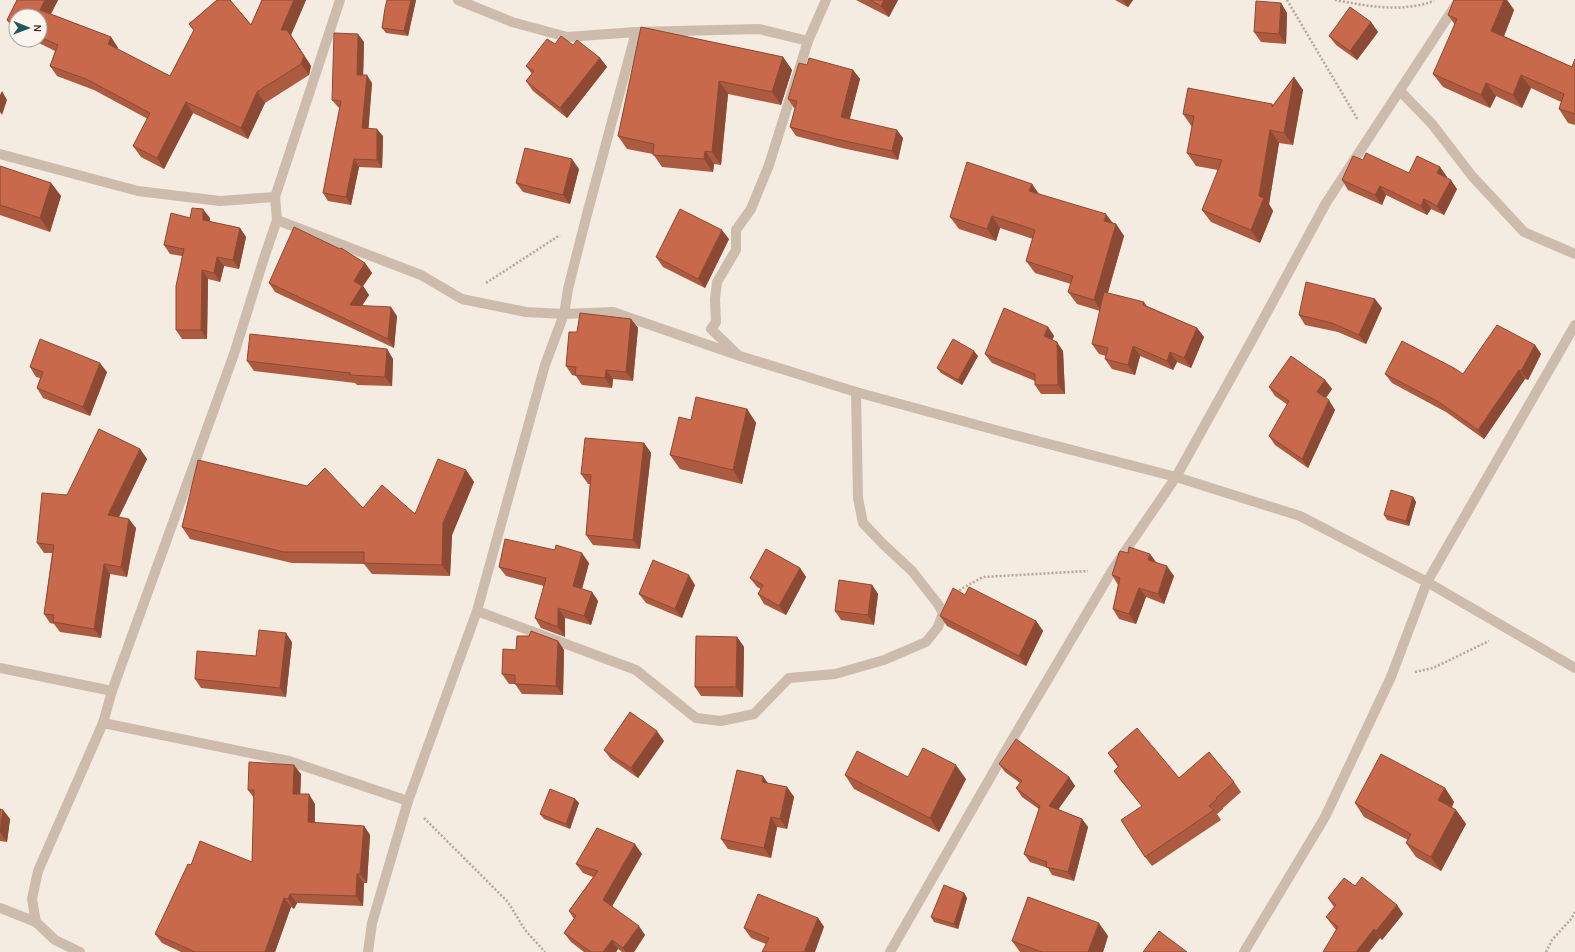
<svg xmlns="http://www.w3.org/2000/svg" width="1575" height="952" font-family="Karla,sans-serif">
<style>
.lines{fill:none;stroke-linecap:round;stroke-linejoin:round}
.path{stroke:#b9a596;stroke-width:2.5;stroke-dasharray:2 2;stroke-linecap:butt}
.minor{stroke:#cdbbac;stroke-width:10}
.wall{fill:#ac5a40}
.shaded-wall{fill:#8c4a34}
.building{fill:#c8694b;stroke:#8c4a34}
</style>
<rect width="100%" height="100%" fill="#f4ebe1"/>
<g class="lines">
<g class="path">
<polyline points="1287,0 1358,120"/>
<path d="M1335 0C1368 6 1401 13 1434 1"/>
<polyline points="486,283 560,235"/>
<polyline points="957,594 961,589 983,577 1088,571"/>
<polyline points="1415,672 1433,668 1489,641"/>
<polyline points="424,818 508,902 525,930 545,952"/>
<polyline points="1546,952 1552,940 1571,919 1575,912"/>
</g>
<g class="minor">
<polyline points="458,0 512,22 567,37 636,32 759,29 808,41 826,0"/>
<polyline points="1400,91 1432,124 1472,176 1524,232 1575,254"/>
<polyline points="0,154 138,191 220,201 275,197 340,0"/>
<polyline points="277,220 421,275 462,299 526,312 564,314 613,312 740,356 856,392 1014,435 1176,477 1300,516 1427,582 1575,668"/>
<polyline points="737,354 711,329 716,322 715,299 717,282 736,250 736,230 751,209 769,165 808,41"/>
<polyline points="477,611 636,670 696,718 721,721 754,714 789,678 835,674 884,660 926,642 938,627 943,613 938,604 912,571 883,544 863,523 858,498 856,392"/>
<polyline points="0,668 112,691"/>
<polyline points="103,723 289,761 408,801"/>
<polyline points="0,908 36,922"/>
<polyline points="80,952 55,940 36,922 32,899 38,871 103,723 112,691 234,354 265,255 277,220 275,197"/>
<polyline points="368,952 372,923 408,801 477,611 545,365 564,314 568,289 586,218 636,32"/>
<polyline points="890,952 1009,745 1113,569 1176,477 1252,340 1326,203 1459,0"/>
<polyline points="1244,952 1325,817 1391,677 1427,582 1575,325"/>
</g>
</g>
<g class="wall">
<polygon points="17,0 58,0 51,14 111,37 118,48 117,49 170,76 194,31 189,24 217,0 230,0 251,25 262,0 306,0 291,35 311,66 309,75 265,103 248,139 193,113 164,169 141,157 133,146 148,119 94,90 57,76 50,66 55,51 33,40 40,40 40,16 16,16 16,32 14,31 7,20"/>
<polygon points="387,0 416,0 408,36 386,33 382,28"/>
<polygon points="856,0 898,0 889,17"/>
<polygon points="1115,0 1133,0 1128,7"/>
<polygon points="1454,0 1507,0 1514,10 1504,36 1572,67 1575,59 1575,125 1568,123 1559,109 1561,102 1531,88 1522,108 1496,96 1490,108 1443,87 1433,74 1455,25 1448,15"/>
<polygon points="1281,3 1287,13 1286,44 1261,42 1254,32"/>
<polygon points="1371,22 1378,32 1357,60 1336,45 1329,36"/>
<polygon points="641,27 783,57 792,70 781,105 728,94 721,165 714,164 713,172 662,167 653,154 627,149 618,136"/>
<polygon points="364,42 363,75 372,83 368,128 383,136 382,168 359,167 351,205 328,201 323,193 340,108 338,107 332,100"/>
<polygon points="555,44 573,45 600,58 607,67 567,118 533,91 526,81 532,74 526,66"/>
<polygon points="807,65 853,70 860,79 849,119 903,138 898,160 842,148 796,136 790,127 795,108 794,108 788,99"/>
<polygon points="1294,77 1303,90 1293,145 1279,143 1269,204 1273,211 1260,243 1211,222 1202,210 1218,170 1196,166 1187,153 1192,127 1183,114 1272,104 1273,105"/>
<polygon points="1363,160 1409,173 1440,167 1447,177 1446,177 1457,189 1444,215 1431,209 1427,215 1386,195 1382,205 1348,190 1342,180"/>
<polygon points="0,166 51,183 61,196 50,232 0,215"/>
<polygon points="579,169 570,204 523,192 516,183"/>
<polygon points="1032,184 1039,194 1116,224 1124,236 1108,293 1144,302 1147,306 1197,328 1204,337 1191,368 1177,362 1173,370 1140,356 1135,375 1112,369 1105,359 1106,356 1099,354 1092,344 1100,311 1077,304 1068,292 1071,284 1035,273 1026,261 1033,239 1000,228 996,241 959,229 950,217"/>
<polygon points="190,218 210,218 209,222 240,228 246,237 239,269 224,266 220,282 208,279 207,339 182,339 176,330 182,256 170,254 164,245"/>
<polygon points="729,239 705,288 663,267 656,257"/>
<polygon points="365,263 372,273 363,286 369,295 362,306 397,316 394,348 275,292 269,283"/>
<polygon points="1382,308 1366,344 1338,332 1305,325 1299,315"/>
<polygon points="631,319 638,328 633,381 613,379 612,388 582,385 576,376 572,375 566,366 577,332"/>
<polygon points="1048,327 1054,336 1052,340 1063,351 1065,394 1041,394 1035,385 1035,381 992,363 985,354"/>
<polygon points="1535,345 1541,354 1528,380 1525,379 1484,439 1446,412 1392,383 1385,374 1463,374"/>
<polygon points="387,349 393,359 392,386 357,385 355,383 254,371 247,361"/>
<polygon points="978,356 962,385 941,373 937,368"/>
<polygon points="30,367 107,372 90,416 43,398 37,388 40,378 36,377"/>
<polygon points="1325,380 1332,389 1326,398 1335,410 1308,468 1275,445 1269,436 1288,405 1275,396 1269,387"/>
<polygon points="747,409 756,423 742,484 680,469 670,455 691,420"/>
<polygon points="644,443 651,453 640,549 593,545 586,535 590,484 588,484 581,474"/>
<polygon points="140,449 147,459 119,517 136,528 127,577 110,574 101,638 60,632 54,624 50,623 44,614 52,553 44,553 37,543 67,495"/>
<polygon points="466,470 474,482 452,535 450,576 372,574 364,564 292,563 190,539 182,527 363,508 415,514"/>
<polygon points="1413,497 1416,502 1409,526 1387,520 1384,515"/>
<polygon points="1128,553 1150,554 1156,562 1174,576 1164,604 1146,597 1136,624 1119,619 1113,609 1118,585 1112,575"/>
<polygon points="589,563 582,589 592,592 598,601 591,625 565,618 565,637 541,628 535,618 544,586 506,576 499,567"/>
<polygon points="800,568 806,577 786,615 764,604 758,594 761,589 757,587 750,578"/>
<polygon points="695,585 682,618 646,603 639,594"/>
<polygon points="872,585 878,594 874,625 841,620 835,611"/>
<polygon points="965,595 1036,621 1043,631 1026,666 947,626 940,616"/>
<polygon points="737,637 744,647 743,697 701,696 695,687"/>
<polygon points="558,641 564,650 563,695 522,694 515,684 509,684 502,674 516,650"/>
<polygon points="292,642 286,697 201,688 195,679 256,656"/>
<polygon points="664,741 638,778 611,759 604,750"/>
<polygon points="1108,753 1179,778 1234,782 1241,792 1223,808 1223,809 1217,814 1221,820 1152,866 1145,857 1142,806 1120,780 1114,771 1118,767"/>
<polygon points="999,764 1069,777 1075,786 1058,809 1082,819 1088,827 1074,881 1052,875 1048,868 1030,862 1024,854 1039,809 1022,797 1016,788 1020,783 1005,772"/>
<polygon points="301,774 300,794 315,804 315,823 364,826 370,835 367,883 364,883 363,906 297,903 294,909 291,907 275,952 181,952 162,943 155,934 191,865 252,862 254,798 248,790"/>
<polygon points="845,775 908,777 966,779 939,832 854,789"/>
<polygon points="768,783 787,787 794,797 787,829 777,827 771,858 728,849 721,839"/>
<polygon points="1445,788 1454,802 1452,807 1456,810 1466,824 1441,871 1416,857 1406,843 1408,840 1364,817 1355,803"/>
<polygon points="575,799 579,803 570,829 544,819 540,814"/>
<polygon points="0,809 3,810 10,819 7,842 0,841"/>
<polygon points="642,854 612,906 645,935 634,952 622,952 618,949 616,952 584,952 571,942 564,933 574,919 569,911 593,877 583,873 576,864"/>
<polygon points="1355,886 1397,905 1403,914 1382,940 1380,938 1369,952 1323,952 1336,930 1333,926 1326,917 1334,907 1328,898"/>
<polygon points="964,893 967,898 958,929 934,922 931,917"/>
<polygon points="818,918 824,927 766,944 751,938 744,928"/>
<polygon points="1108,936 1103,952 1020,952 1012,941"/>
</g>
<g class="shaded-wall">
<polygon points="45,0 58,0 47,21 40,10"/>
<polygon points="294,0 306,0 291,35 311,66 309,75 301,64 281,30"/>
<polygon points="411,0 416,0 408,36 404,31"/>
<polygon points="884,0 898,0 889,17 881,6"/>
<polygon points="1123,0 1133,0 1128,7"/>
<polygon points="1504,0 1507,0 1514,10 1501,44 1491,31"/>
<polygon points="1281,3 1287,13 1286,44 1279,34"/>
<polygon points="1371,22 1378,32 1357,60 1350,51"/>
<polygon points="358,34 364,42 363,82 357,75"/>
<polygon points="111,37 118,48 115,54 108,44"/>
<polygon points="783,57 792,70 781,105 772,92"/>
<polygon points="600,58 607,67 567,118 560,108"/>
<polygon points="853,70 860,79 848,126 841,117"/>
<polygon points="367,75 372,83 368,136 362,128"/>
<polygon points="1521,75 1531,88 1522,108 1513,95"/>
<polygon points="1294,77 1303,90 1293,145 1284,133"/>
<polygon points="719,81 728,94 721,165 712,152"/>
<polygon points="1486,83 1496,96 1490,108 1481,95"/>
<polygon points="2,91 7,100 2,115 0,112 0,95"/>
<polygon points="257,92 265,103 248,139 241,128"/>
<polygon points="186,102 193,113 164,169 157,158"/>
<polygon points="377,129 383,136 382,168 377,160"/>
<polygon points="897,130 903,138 898,160 892,151"/>
<polygon points="1270,130 1279,143 1269,204 1273,211 1260,243 1251,230 1259,196"/>
<polygon points="705,151 714,164 713,172 704,159"/>
<polygon points="354,159 359,167 351,205 346,197"/>
<polygon points="572,159 579,169 570,204 563,195"/>
<polygon points="1440,167 1447,177 1444,182 1437,173"/>
<polygon points="1451,180 1457,189 1444,215 1437,206"/>
<polygon points="51,183 61,196 50,232 40,218"/>
<polygon points="1032,184 1040,196 1029,191"/>
<polygon points="1380,186 1386,195 1382,205 1375,195"/>
<polygon points="1424,199 1431,209 1427,215 1421,206"/>
<polygon points="203,209 210,218 209,229 203,220"/>
<polygon points="1106,214 1115,226 1104,221"/>
<polygon points="992,216 1000,228 996,241 987,229"/>
<polygon points="1116,224 1124,236 1102,312 1094,300"/>
<polygon points="240,228 246,237 239,269 233,260"/>
<polygon points="722,230 729,239 705,288 698,279"/>
<polygon points="217,257 224,266 220,282 214,273"/>
<polygon points="365,263 372,273 363,286 369,295 356,314 350,305 354,281"/>
<polygon points="202,270 208,279 207,339 201,330"/>
<polygon points="1375,299 1382,308 1366,344 1359,335"/>
<polygon points="391,307 397,316 394,348 388,339"/>
<polygon points="631,319 638,328 633,381 626,372"/>
<polygon points="1048,327 1054,336 1050,345 1044,336"/>
<polygon points="1197,328 1204,337 1191,368 1184,358"/>
<polygon points="1057,342 1063,351 1065,394 1058,385"/>
<polygon points="1535,345 1541,354 1528,380 1521,371"/>
<polygon points="1133,346 1140,356 1135,375 1128,365"/>
<polygon points="387,349 393,359 392,386 385,377"/>
<polygon points="974,351 978,356 962,385 958,380"/>
<polygon points="1170,352 1177,362 1173,370 1167,361"/>
<polygon points="100,363 107,372 90,416 83,407"/>
<polygon points="606,370 613,379 612,388 605,378"/>
<polygon points="1519,370 1525,379 1484,439 1478,430"/>
<polygon points="1325,380 1332,389 1323,401 1317,392"/>
<polygon points="1329,400 1335,410 1308,468 1302,459"/>
<polygon points="747,409 756,423 742,484 733,470"/>
<polygon points="644,443 651,453 640,549 633,540"/>
<polygon points="140,449 147,459 115,525 108,515"/>
<polygon points="466,470 474,482 452,535 450,576 442,565 443,523"/>
<polygon points="1413,497 1416,502 1409,526 1406,521"/>
<polygon points="129,519 136,528 127,577 121,567"/>
<polygon points="582,553 589,563 580,596 573,586"/>
<polygon points="1150,554 1157,564 1148,560"/>
<polygon points="104,564 110,574 101,638 94,629"/>
<polygon points="1167,566 1174,576 1164,604 1158,594"/>
<polygon points="800,568 806,577 786,615 779,606"/>
<polygon points="689,575 695,585 682,618 675,609"/>
<polygon points="872,585 878,594 874,625 868,615"/>
<polygon points="1139,588 1146,597 1136,624 1129,614"/>
<polygon points="592,592 598,601 591,625 584,616"/>
<polygon points="558,608 565,618 565,637 558,627"/>
<polygon points="1036,621 1043,631 1026,666 1019,656"/>
<polygon points="286,633 292,642 286,697 280,688"/>
<polygon points="737,637 744,647 743,697 736,687"/>
<polygon points="558,641 564,650 563,695 556,686"/>
<polygon points="657,731 664,741 638,778 631,768"/>
<polygon points="294,765 301,774 300,803 293,794"/>
<polygon points="956,765 966,779 939,832 930,818"/>
<polygon points="763,776 770,786 762,782"/>
<polygon points="1069,777 1075,786 1055,814 1049,806"/>
<polygon points="787,787 794,797 787,829 780,819"/>
<polygon points="1445,788 1454,802 1448,814 1438,800"/>
<polygon points="309,794 315,804 314,832 308,822"/>
<polygon points="575,799 579,803 570,829 566,824"/>
<polygon points="3,810 10,819 7,842 0,832"/>
<polygon points="1456,810 1466,824 1441,871 1431,857"/>
<polygon points="771,817 777,827 771,858 764,848"/>
<polygon points="1082,819 1088,827 1074,881 1068,872"/>
<polygon points="364,826 370,835 367,883 360,874"/>
<polygon points="635,844 642,854 610,910 603,900"/>
<polygon points="357,874 364,883 363,906 356,896"/>
<polygon points="964,893 967,898 958,929 954,924"/>
<polygon points="290,894 297,903 294,909 288,899"/>
<polygon points="284,898 291,907 275,952 265,952"/>
<polygon points="1397,905 1403,914 1382,940 1376,931"/>
<polygon points="818,918 824,927 815,952 804,952"/>
<polygon points="1099,923 1108,936 1103,952 1088,952"/>
<polygon points="639,926 645,935 634,952 626,952 623,948"/>
<polygon points="1374,929 1380,938 1369,952 1356,952"/>
<polygon points="612,940 618,949 616,952 603,952"/>
</g>
<g class="building">
<polygon points="17,0 45,0 40,10 111,37 108,44 170,76 194,30 189,24 217,0 230,0 251,25 262,0 294,0 281,30 287,30 304,56 301,64 257,92 241,128 186,102 157,158 133,146 150,113 86,79 50,66 58,45 40,37 40,16 16,16 16,25 7,20"/>
<polygon points="387,0 411,0 404,31 382,28 385,8"/>
<polygon points="870,0 884,0 881,6"/>
<polygon points="1454,0 1504,0 1491,31 1572,67 1575,59 1575,114 1559,109 1564,94 1521,75 1513,95 1486,83 1481,95 1433,74 1457,19 1448,15"/>
<polygon points="1256,1 1281,3 1279,34 1254,32"/>
<polygon points="1350,7 1371,22 1350,51 1329,36"/>
<polygon points="641,27 783,57 772,92 719,81 712,152 705,151 704,159 653,155 654,144 618,136"/>
<polygon points="334,33 358,34 357,75 367,75 362,128 377,129 377,160 354,159 346,197 323,193 341,101 332,100"/>
<polygon points="561,36 573,45 577,40 600,58 560,108 526,81 534,71 526,66 547,39 555,44"/>
<polygon points="809,58 853,70 841,117 897,130 892,151 836,139 790,127 797,101 788,99 799,63 807,65"/>
<polygon points="1294,77 1284,133 1270,130 1259,196 1264,198 1251,230 1202,210 1222,160 1187,153 1194,116 1183,114 1188,88 1272,104 1272,107"/>
<polygon points="525,148 572,159 563,195 516,183"/>
<polygon points="1366,153 1409,173 1417,156 1440,167 1437,173 1451,180 1437,206 1424,199 1421,206 1380,186 1375,195 1342,180 1353,156 1363,160"/>
<polygon points="967,162 1032,184 1029,191 1106,214 1104,221 1116,224 1094,300 1068,292 1073,276 1026,261 1035,230 992,216 987,229 950,217"/>
<polygon points="0,166 51,183 40,218 0,205"/>
<polygon points="192,208 203,209 203,220 240,228 233,260 217,257 214,273 202,270 201,330 176,330 176,286 184,249 164,245 171,213 190,218"/>
<polygon points="680,209 722,230 698,279 656,257"/>
<polygon points="294,227 340,249 341,248 365,263 354,281 362,286 350,305 391,307 388,339 269,283"/>
<polygon points="1306,282 1375,299 1359,335 1332,323 1299,315"/>
<polygon points="1104,292 1144,302 1143,305 1197,328 1184,358 1170,352 1167,361 1133,346 1128,365 1105,359 1108,348 1092,344"/>
<polygon points="1004,308 1048,327 1044,336 1057,342 1058,385 1035,385 1035,374 985,354"/>
<polygon points="580,313 631,319 626,372 606,370 605,378 575,375 576,367 566,366 569,332 577,332"/>
<polygon points="1497,325 1535,345 1521,371 1519,370 1478,430 1439,402 1385,374 1402,341 1454,368 1463,374"/>
<polygon points="250,334 387,349 385,377 350,375 350,373 247,361"/>
<polygon points="40,339 100,363 83,407 37,388 43,372 30,367"/>
<polygon points="953,339 974,351 958,380 937,368"/>
<polygon points="1291,356 1325,380 1317,392 1329,400 1302,459 1269,436 1289,401 1269,387"/>
<polygon points="696,397 747,409 733,470 670,455 679,417 691,420"/>
<polygon points="99,429 140,449 108,515 129,519 121,567 104,564 94,629 53,622 54,615 44,614 54,545 37,543 42,493 67,495"/>
<polygon points="585,438 644,443 633,540 586,535 591,475 581,474"/>
<polygon points="438,459 466,470 443,523 442,565 364,563 364,552 284,552 182,527 198,460 307,486 325,468 363,508 382,485 415,514"/>
<polygon points="1391,490 1413,497 1406,521 1384,515"/>
<polygon points="505,539 555,550 556,545 582,553 573,586 592,592 584,616 558,608 558,627 535,618 546,578 499,567"/>
<polygon points="1129,547 1150,554 1148,560 1167,566 1158,594 1139,588 1129,614 1113,609 1120,578 1112,575 1119,553 1120,551 1128,553"/>
<polygon points="766,549 800,568 779,606 758,594 763,585 750,578"/>
<polygon points="653,560 689,575 675,609 639,594"/>
<polygon points="839,580 872,585 868,615 835,611"/>
<polygon points="969,587 1036,621 1019,656 940,616 953,588 965,595"/>
<polygon points="259,630 286,633 280,688 195,679 197,651 256,656"/>
<polygon points="531,631 558,641 556,686 515,684 515,675 502,674 503,649 516,650 517,636 529,636"/>
<polygon points="696,636 737,637 736,687 695,687"/>
<polygon points="630,712 657,731 631,768 604,750"/>
<polygon points="1137,728 1179,778 1209,752 1234,782 1216,798 1217,799 1209,806 1214,810 1145,857 1121,820 1142,806 1114,771 1119,766 1108,753"/>
<polygon points="1016,739 1069,777 1049,806 1082,819 1068,872 1046,867 1047,862 1024,854 1040,806 1016,788 1022,781 999,764"/>
<polygon points="923,748 956,765 930,818 845,775 857,751 908,777"/>
<polygon points="1381,754 1445,788 1438,800 1456,810 1431,857 1406,843 1411,834 1355,803"/>
<polygon points="249,762 294,765 293,794 309,794 308,822 364,826 360,874 357,874 356,896 290,894 288,899 284,898 265,952 195,952 155,934 188,864 191,865 200,841 252,862 254,790 248,790"/>
<polygon points="737,770 763,776 762,782 787,787 780,819 771,817 764,848 721,839"/>
<polygon points="550,789 575,799 566,824 540,814"/>
<polygon points="0,809 3,810 0,832"/>
<polygon points="597,828 635,844 603,900 639,926 623,948 612,940 603,952 591,952 564,933 576,916 569,911 598,871 576,864"/>
<polygon points="1362,877 1397,905 1376,931 1374,929 1356,952 1323,952 1338,927 1326,917 1336,905 1328,898 1344,878 1355,886"/>
<polygon points="944,885 964,893 954,924 931,917"/>
<polygon points="758,894 818,918 804,952 762,952 769,938 744,928"/>
<polygon points="1028,897 1099,923 1088,952 1042,952 1012,941"/>
<polygon points="1159,931 1187,952 1143,952"/>
</g>
<g transform="translate(28 28) rotate(91)"><circle r="19" fill="#fbf5ee" stroke="#aea6a0"/>
<path d="M0-3L7 15L0 10L-7 15Z" fill="#1f5a5e"/>
<text y="-6" font-size="11" font-weight="bold" text-anchor="middle" fill="#3b302b">N</text>
</g>
</svg>
